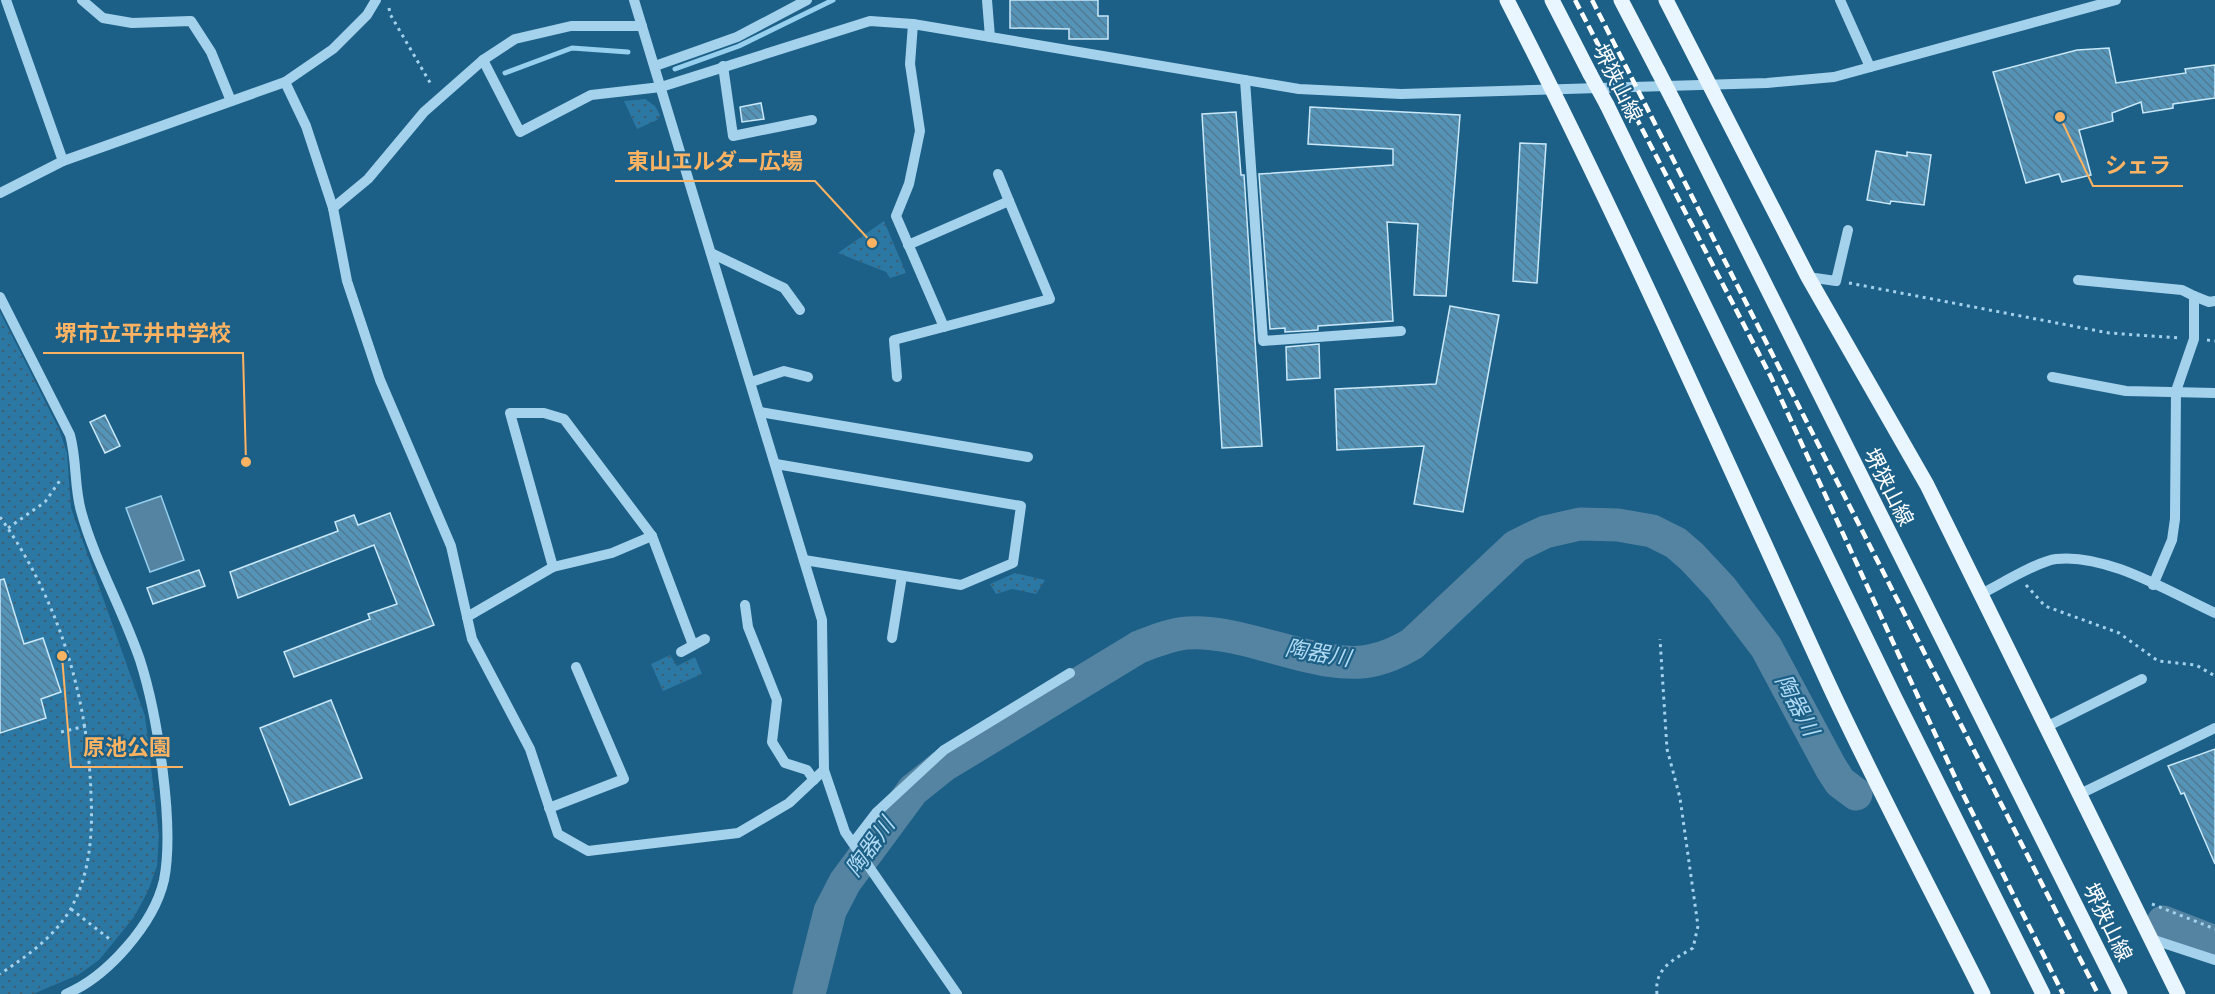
<svg xmlns="http://www.w3.org/2000/svg" width="2215" height="994" font-family="Figtree,'Noto Sans JP',sans-serif">
<style>
.park{fill:url(#park-dots)}
.water{fill:#5484a1;stroke:#97cfee;stroke-width:1.5}
.lines{fill:none;stroke-linecap:round;stroke-linejoin:round}
.stream{stroke:#97cfee;stroke-width:5}
.river{stroke:#5484a1;stroke-width:33}
.building{fill:url(#building-back-hatch);stroke:#c9e8f9;stroke-width:1.5}
.path{stroke:#a4d2ec;stroke-width:3;stroke-dasharray:3 4.5;stroke-linecap:butt}
.minor{stroke:#a4d2ec;stroke-width:10}
.major{stroke:#e9f6ff;stroke-width:15}
.rail{stroke:#fff;stroke-width:4.5;stroke-dasharray:10 4.5;stroke-linecap:butt}
.major-bridge{stroke:#e9f6ff;stroke-width:15}
.labels{text-anchor:middle;dominant-baseline:central;stroke-width:4.5;stroke-linejoin:round;paint-order:stroke}
.street-label{font-size:21px;fill:#fff;stroke:#1c5f87}
.water-label{font-size:22px;font-style:italic;fill:#b0dbf3;stroke:#1c5f87}
.leader{fill:none;stroke:#fdb361;stroke-width:2}
.callout-dot{fill:#fdb361;stroke:#1c5f87;stroke-width:2}
.callout-label{font-size:22px;text-anchor:middle;font-weight:bold;fill:#fdb361;stroke:#1c5f87;stroke-width:4.5;stroke-linejoin:round;paint-order:stroke}
</style>
<defs>
<pattern id="park-dots" width="8" height="8" patternUnits="userSpaceOnUse" patternTransform="scale(1.5)"><rect width="8" height="8" fill="#2c78a4"/><path d="M2 2h.1M6 6h.1" fill="none" stroke="#3e6074" stroke-width="1.8" stroke-linecap="round"/></pattern>
<pattern id="building-back-hatch" width="6" height="6" patternUnits="userSpaceOnUse" patternTransform="scale(1.5)"><rect width="6" height="6" fill="#5593b7"/><path d="M-1 5l2 2M0 0l6 6M5-1l2 2" fill="none" stroke="#527a92"/></pattern>
</defs>
<rect width="100%" height="100%" fill="#1c5f87"/>
<g class="park">
<polygon points="645,99 655,106 660,115 657,120 637,129 624,101"/>
<polygon points="884,221 906,273 890,278 886,272 838,253"/>
<polygon points="0,312 59,429 67,453 71,508 145,716 159,835 157,866 148,891 134,917 99,960 78,975 33,994 0,994"/>
<polygon points="1015,573 1045,580 1036,594 1012,589 996,594 990,584"/>
<polygon points="670,655 677,666 695,657 702,674 663,691 651,664"/>
</g>
<polygon class="water" points="161,496 184,560 150,572 126,508"/>
<g class="lines">
<g class="stream">
<polyline points="675,69 739,46 833,0"/>
<polyline points="505,73 572,48 628,52"/>
</g>
<g class="river">
<polyline points="2163,922 2215,942"/>
<path d="M809 994 830 911 845 882 913 790 943 766 1139 647C1155 641 1171 634 1188 633 1246 629 1322 673 1374 660 1388 657 1400 651 1412 644L1516 546 1545 532 1580 524 1618 525 1652 531 1676 543 1692 557 1721 588 1766 647 1831 768 1840 782 1856 794"/>
</g>
</g>
<g class="building">
<polygon points="1010,0 1098,0 1098,16 1108,16 1108,39 1069,39 1069,29 1010,28"/>
<polygon points="2109,48 2116,83 2186,73 2185,69 2215,65 2215,98 2173,104 2173,108 2143,113 2141,102 2112,113 2113,121 2079,130 2091,175 2062,182 2059,174 2026,183 1993,72 2077,50"/>
<polygon points="761,103 764,119 742,122 740,107"/>
<polygon points="1310,107 1460,115 1446,296 1414,295 1418,224 1387,222 1393,321 1318,326 1318,330 1285,332 1285,328 1270,329 1259,174 1393,165 1393,149 1308,144"/>
<polygon points="1236,112 1241,175 1244,175 1262,446 1222,448 1202,114"/>
<polygon points="1520,143 1546,144 1537,283 1513,281"/>
<polygon points="1876,151 1907,156 1907,152 1931,155 1924,205 1891,201 1890,204 1867,200"/>
<polygon points="1450,306 1499,315 1463,512 1414,504 1424,446 1337,450 1335,389 1436,384"/>
<polygon points="1319,344 1320,378 1287,380 1286,347"/>
<polygon points="105,415 120,446 105,453 90,422"/>
<polygon points="390,513 434,625 294,677 284,652 370,619 368,614 397,604 374,545 238,598 230,572 338,531 335,522 354,515 358,525"/>
<polygon points="199,570 205,586 153,604 147,588"/>
<polygon points="4,579 24,644 43,638 61,692 41,699 46,718 0,733 0,580"/>
<polygon points="331,700 362,778 290,805 260,728"/>
<polygon points="2215,749 2215,864 2184,793 2181,794 2168,766"/>
</g>
<g class="lines">
<g class="path">
<polyline points="389,8 390,14 432,86"/>
<polyline points="1849,283 2109,333 2180,338"/>
<polyline points="2207,340 2215,341"/>
<path d="M0 517C58 598 88 696 91 795 93 834 90 875 70 910 53 938 27 956 0 974"/>
<polyline points="8,528 45,502 61,479"/>
<polyline points="2026,585 2045,606 2119,633 2158,661 2196,665 2215,676"/>
<polyline points="61,732 86,726"/>
<polyline points="90,756 145,751"/>
<polyline points="2152,904 2215,929"/>
<polyline points="71,909 112,941"/>
<path d="M1657 994C1654 968 1673 960 1693 948L1698 926 1680 798 1667 749 1660 639"/>
</g>
<g class="minor">
<polyline points="6,0 63,161"/>
<polyline points="82,0 103,18 132,23 191,21 211,52 231,101"/>
<polyline points="634,0 822,620 824,770 845,832 957,994"/>
<polyline points="987,0 990,37"/>
<polyline points="1840,0 1870,67"/>
<polyline points="913,24 910,64 920,131 909,184 896,216 944,327"/>
<polyline points="483,60 520,132 591,95 661,87 870,21 913,24 1299,89 1401,94 1767,83 1834,77 2116,0"/>
<polyline points="655,66 737,37 807,0"/>
<polyline points="723,66 733,136 812,120"/>
<polyline points="1245,80 1263,341 1401,331"/>
<polyline points="285,82 306,126 333,208 347,281 380,380 451,546 472,639 530,749 558,834 588,851 738,833 789,803 824,770"/>
<polyline points="998,174 1009,201"/>
<polyline points="0,193 63,161 285,82 333,49 367,15 376,0"/>
<polyline points="333,208 368,179 424,112 483,60 515,39 571,26 642,26"/>
<polyline points="711,253 784,288 800,310"/>
<polyline points="1808,277 1836,281 1848,230"/>
<polyline points="2078,280 2182,290 2194,296 2194,339 2176,391 2175,519 2172,540 2153,585"/>
<polyline points="2194,296 2209,302 2215,301"/>
<path d="M0 297 70 435C77 460 74 486 81 511 95 562 123 610 140 660 157 713 175 825 164 880 154 924 107 977 66 994"/>
<polyline points="897,377 894,340 1050,299 1009,201 908,245"/>
<polyline points="2052,377 2126,391 2215,393"/>
<polyline points="751,382 784,371 808,377"/>
<polyline points="760,412 1028,457"/>
<polyline points="776,464 1021,506 1013,563 961,585 804,560"/>
<polyline points="553,567 510,413 544,413 564,419 652,536 693,645"/>
<path d="M1981 594C1999 585 2038 561 2056 559 2107 553 2169 592 2215 613"/>
<polyline points="745,605 748,627 777,700 772,742 785,763 807,770 814,780"/>
<polyline points="467,617 553,567 612,553 652,536"/>
<polyline points="892,638 902,576"/>
<polyline points="681,652 705,639"/>
<polyline points="2046,727 2142,679"/>
<polyline points="2080,794 2215,728"/>
<polyline points="549,808 624,779 576,667"/>
<polyline points="853,843 876,813 944,750 1070,673"/>
<polyline points="2151,939 2215,960"/>
</g>
<g class="major">
<path d="M1507 0C1623 226 1724 456 1830 687 1878 790 1932 892 1983 994"/>
<polyline points="1552,0 1590,74"/>
<polyline points="1621,0 1658,71"/>
<polyline points="1666,0 1808,277 1927,485 2178,994"/>
<path d="M1674 102C1820 400 1973 696 2120 994"/>
<polyline points="1607,105 1894,696 2043,994"/>
</g>
<g class="rail">
<polyline points="1575,0 1771,377 1960,788 2063,994"/>
<polyline points="1592,0 2098,994"/>
</g>
<g class="major-bridge">
<polyline points="1658,71 1674,102"/>
<polyline points="1590,74 1607,105"/>
</g>
</g>
<g class="labels">
<g class="street-label">
<text transform="translate(1618 83) rotate(63)">堺狭山線</text>
<text transform="translate(1889 487) rotate(63)">堺狭山線</text>
<text transform="translate(2108 922) rotate(64)">堺狭山線</text>
</g>
<g class="water-label">
<text transform="translate(1318 653) rotate(10)">陶器川</text>
<text transform="translate(1797 705) rotate(62)">陶器川</text>
<text transform="translate(870 847) rotate(-54)">陶器川</text>
</g>
</g>
<path class="leader" d="M872 243L815 181H615M2060 117L2093 186H2183M246 462L243 353H43M62 656L71 767H183"/>
<g class="callout-dot">
<circle cx="872" cy="243" r="6"/>
<circle cx="2060" cy="117" r="6"/>
<circle cx="246" cy="462" r="6"/>
<circle cx="62" cy="656" r="6"/>
</g>
<g class="callout-label">
<text x="715" y="169">東山エルダー広場</text>
<text x="2138" y="173">シェラ</text>
<text x="143" y="341">堺市立平井中学校</text>
<text x="127" y="755">原池公園</text>
</g>
</svg>
